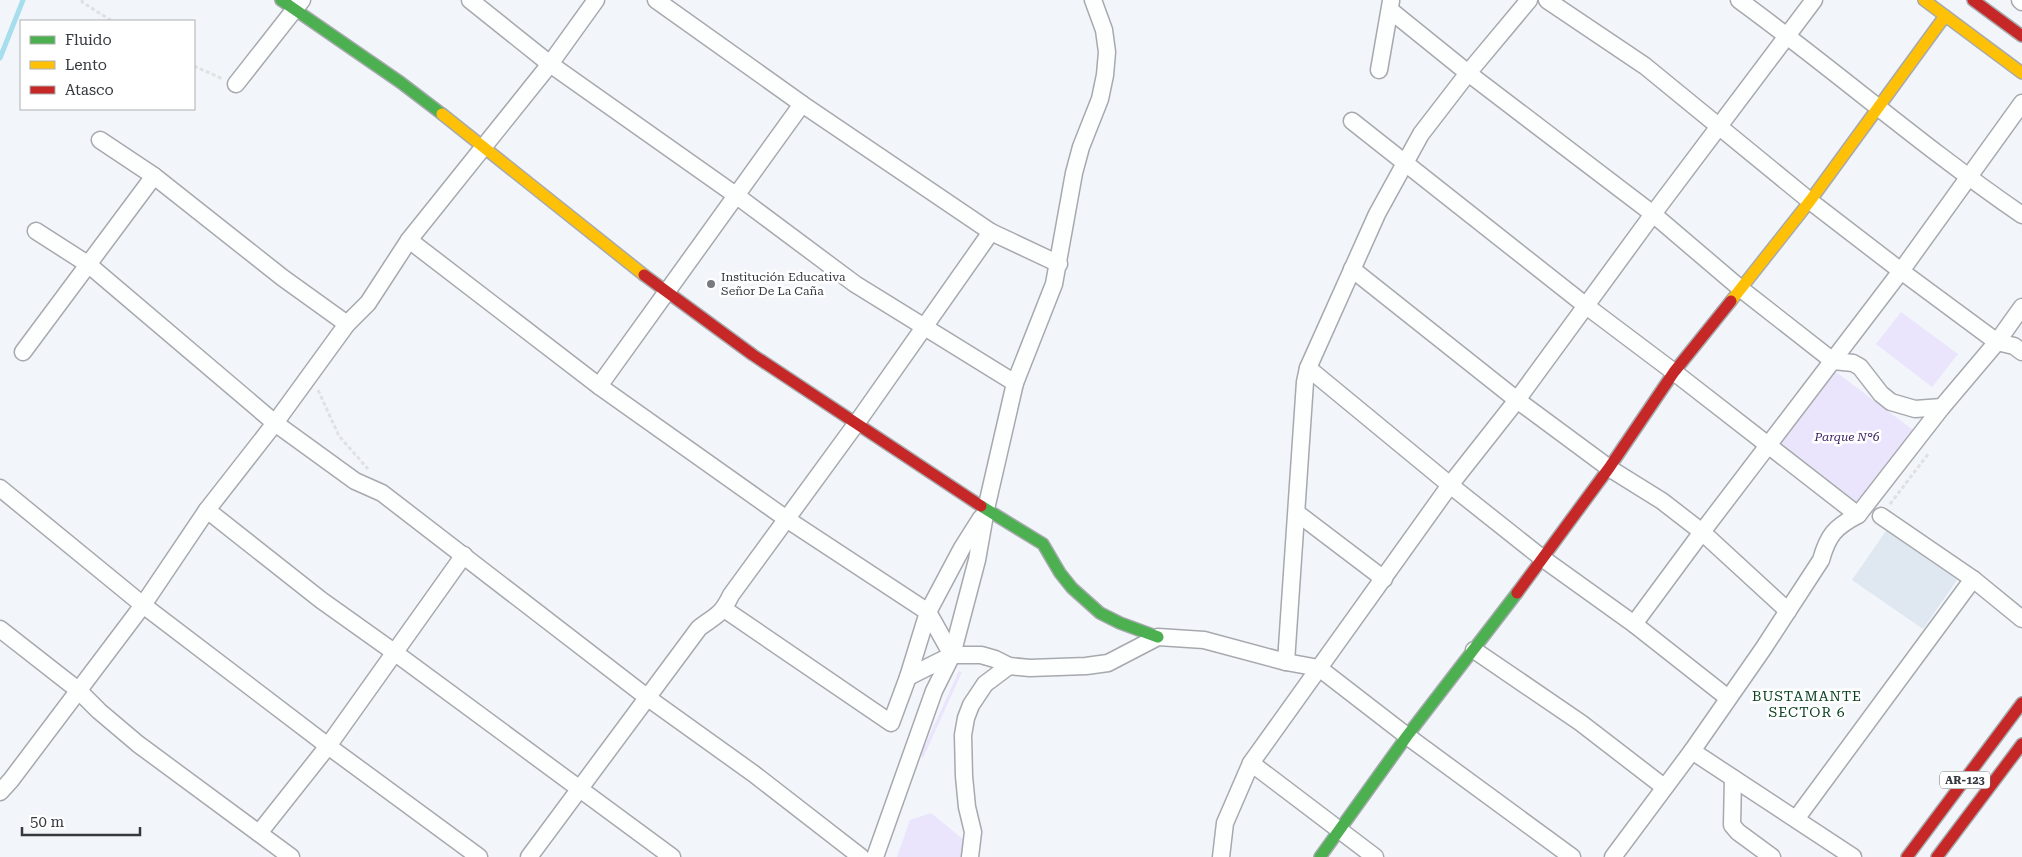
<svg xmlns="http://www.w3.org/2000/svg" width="2022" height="857" font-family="'Roboto Serif',serif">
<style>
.built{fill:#dfe7f1}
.green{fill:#eae4fc}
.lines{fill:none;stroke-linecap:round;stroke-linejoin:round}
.stream{stroke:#a6deed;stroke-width:5}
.street-casing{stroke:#a6a9ad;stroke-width:19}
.fast-casing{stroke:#a6a9ad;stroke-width:14}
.slow-casing{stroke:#a6a9ad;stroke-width:14}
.jam-casing{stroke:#a6a9ad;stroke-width:14}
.path{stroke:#dfe1e2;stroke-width:3;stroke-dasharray:4 2.5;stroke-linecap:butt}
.street{stroke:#fdfefe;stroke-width:16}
.fast{stroke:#4caf50;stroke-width:11}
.slow{stroke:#ffc107;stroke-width:11}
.jam{stroke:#c62828;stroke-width:11}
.poi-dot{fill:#777a80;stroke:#fff;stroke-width:2}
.labels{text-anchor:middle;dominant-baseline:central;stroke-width:5;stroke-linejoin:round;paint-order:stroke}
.shield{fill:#fff;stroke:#727477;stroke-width:1}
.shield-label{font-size:11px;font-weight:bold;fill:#35383d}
.poi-label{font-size:12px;fill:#35383d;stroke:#fff;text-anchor:start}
.park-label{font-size:12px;font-style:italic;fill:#3a1d5e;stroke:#fff}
.neighbourhood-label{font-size:14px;letter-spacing:1px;fill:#0b4322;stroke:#fff}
</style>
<rect width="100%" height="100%" fill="#f2f6fb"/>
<polygon class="built" points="1886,531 1957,580 1923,629 1852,580"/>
<g class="green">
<polygon points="1901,312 1958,354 1932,387 1876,344"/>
<polygon points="1836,372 1913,430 1860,504 1781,443"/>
<polygon points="959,671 962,672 923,758 920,756"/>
<polygon points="931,813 965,841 961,857 897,857 910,820"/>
</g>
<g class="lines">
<polyline class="stream" points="0,58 23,0"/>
<defs>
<g id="street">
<polyline points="470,0 550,64 737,196 855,284 1015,383"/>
<polyline points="656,0 802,104 991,232 1059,264"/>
<polyline points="1547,0 1645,66 1810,201 1901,271 1997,342 2014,346 2022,352"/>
<path d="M1739 0C1835 70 1924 148 2022 215"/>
<polyline points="2020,0 2022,2"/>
<polyline points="1390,10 1468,73 1653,214 1741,289 1833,361 1853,363 1860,367 1881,394 1891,402 1915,409 1942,407"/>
<polyline points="1379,70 1391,1"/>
<polyline points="236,84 302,0"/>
<polyline points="1352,121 1585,305 1674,372 1858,515"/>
<polyline points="100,140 154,176 283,278 347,324"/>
<polyline points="36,231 89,265 275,423 355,481 382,493 648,698 754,774 861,857"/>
<polyline points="409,240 599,386 788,520 928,612 952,655"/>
<polyline points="1352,269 1517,400 1609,468 1662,501 1702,532 1788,611"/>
<polyline points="23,352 154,176"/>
<polyline points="1308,368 1450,485 1542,558 1634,624 1728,698"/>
<polyline points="599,386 802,104"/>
<polyline points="0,488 143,605 328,746 479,857"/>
<polyline points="207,510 321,600 394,652 672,857"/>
<polyline points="1297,513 1384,579"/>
<polyline points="1881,516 1973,579 2022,619"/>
<polyline points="724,609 891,723 908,677 928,612 962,548 981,518"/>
<polyline points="1634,624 1702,532 1901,271 2022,103"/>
<polyline points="0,629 78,690 99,711 138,744 291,857"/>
<polyline points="1474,650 1581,723 1664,787"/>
<polyline points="1286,662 1305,382 1308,368 1377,214 1421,134 1468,73 1529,0"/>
<polyline points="908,677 952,655 981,655 995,659 1009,666 1030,668 1086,666 1108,663 1158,637 1204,640 1286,662 1319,668 1407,736 1572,857"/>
<polyline points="1692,751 1853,857"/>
<polyline points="1251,763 1375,857"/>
<polyline points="1733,778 1732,825 1738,832 1772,857"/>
<polyline points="0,792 11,780 143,605 207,510 275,423 347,324 368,303 409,240 550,64 596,0"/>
<polyline points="1796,819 1973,579"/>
<polyline points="259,833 328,746 464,555"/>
<path d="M529 857 699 628C716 615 721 616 731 595L856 424 991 232"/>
<polyline points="875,857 934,691 952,655 977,560 986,509 1015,383 1054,284 1074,173 1081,147 1100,99 1105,75 1107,52 1104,30 1093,0"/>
<polyline points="970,857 973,832 967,807 964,776 963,735 966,718 971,705 985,684 1009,666"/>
<polyline points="1221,857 1225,823 1251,763 1450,485 1517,400 1653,214 1814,0"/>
<path d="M1613 857 1692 751 1763 649 1821 560C1828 535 1835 527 1858 515L1942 407 1997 342 2022 307"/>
</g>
<g id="fast">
<polyline points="281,0 400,82 442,114"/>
<polyline points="981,506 1043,544 1060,573 1072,588 1100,613 1120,623 1158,637"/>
<polyline points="1320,857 1407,736 1517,593"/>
</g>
<g id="slow">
<polyline points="1924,0 2022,73"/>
<polyline points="442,114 644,275"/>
<polyline points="1731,301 1810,201 1945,16"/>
</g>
<g id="jam">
<polyline points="1973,0 2022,36"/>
<polyline points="644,275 753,355 981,506"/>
<polyline points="1517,593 1609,468 1674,372 1731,301"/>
<polyline points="1907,857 2022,703"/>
<polyline points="1937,857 2022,744"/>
</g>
</defs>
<use href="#street" class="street-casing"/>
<use href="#fast" class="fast-casing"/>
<use href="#slow" class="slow-casing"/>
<use href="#jam" class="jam-casing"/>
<g class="path">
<polyline points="82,0 82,2 112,21"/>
<polyline points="194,66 223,79"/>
<polyline points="318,390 339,436 368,469"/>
<polyline points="1890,504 1929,453"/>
</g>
<use href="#street" class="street"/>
<use href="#fast" class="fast"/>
<use href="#slow" class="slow"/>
<use href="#jam" class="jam"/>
</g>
<circle class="poi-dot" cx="711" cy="284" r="5"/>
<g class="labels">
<rect class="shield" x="1940" y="771.5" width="50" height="17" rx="4"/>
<g class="shield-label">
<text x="1965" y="780">AR-123</text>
</g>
<g class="poi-label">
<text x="721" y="277">Institución Educativa<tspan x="721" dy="14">Señor De La Caña</tspan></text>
</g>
<g class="park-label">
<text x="1847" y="437">Parque N°6</text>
</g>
<g class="neighbourhood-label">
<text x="1807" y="696">BUSTAMANTE<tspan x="1807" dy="16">SECTOR 6</tspan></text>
</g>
</g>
<rect x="20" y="20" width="175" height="90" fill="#ffffff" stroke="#aeafb1"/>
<rect x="30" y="36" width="25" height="8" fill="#4caf50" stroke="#aeafb1"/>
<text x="65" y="45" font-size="15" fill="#35383d">Fluido</text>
<rect x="30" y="61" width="25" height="8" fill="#ffc107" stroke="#aeafb1"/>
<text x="65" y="70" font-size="15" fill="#35383d">Lento</text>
<rect x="30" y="86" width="25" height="8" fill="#c62828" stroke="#aeafb1"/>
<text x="65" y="95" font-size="15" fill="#35383d">Atasco</text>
<path d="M22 827v8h118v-8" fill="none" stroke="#35383d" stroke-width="2.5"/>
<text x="30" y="827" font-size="15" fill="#35383d" stroke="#ffffff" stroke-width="4" paint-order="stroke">50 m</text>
</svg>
